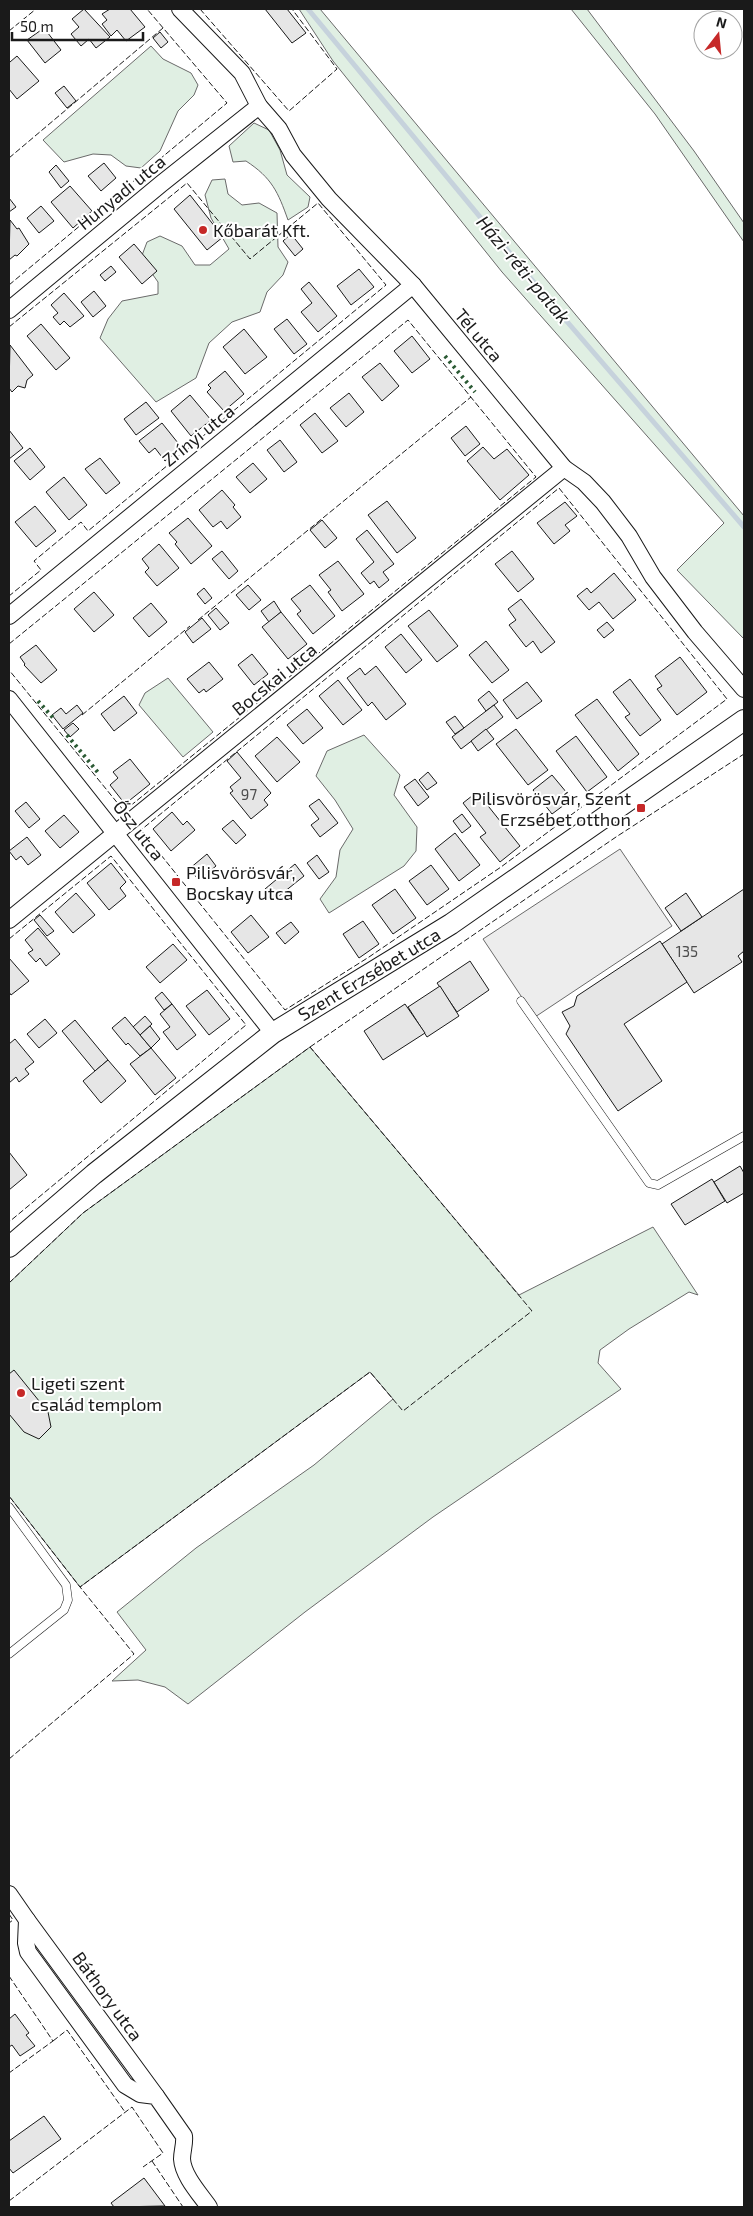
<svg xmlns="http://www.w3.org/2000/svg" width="753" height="2216" font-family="'Exo 2',sans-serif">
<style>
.green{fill:#e0efe3;stroke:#6a6a6a}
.parking{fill:#ededed;stroke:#6a6a6a}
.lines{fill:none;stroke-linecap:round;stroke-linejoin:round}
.stream{stroke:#c6d2dc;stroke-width:5}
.building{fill:#e6e6e6;stroke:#1a1a1a}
.service-casing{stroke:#1a1a1a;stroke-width:9}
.minor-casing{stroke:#1a1a1a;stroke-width:18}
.tertiary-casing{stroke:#1a1a1a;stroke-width:22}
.service{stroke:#fff;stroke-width:8}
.minor{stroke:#fff;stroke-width:16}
.tertiary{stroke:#fff;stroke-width:20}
.hedge{stroke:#2b5a34;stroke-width:4;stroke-dasharray:2.5 4;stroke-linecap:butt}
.fence{stroke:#1a1a1a;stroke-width:1;stroke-dasharray:6 2.5;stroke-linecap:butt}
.poi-dot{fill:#c62828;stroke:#fff;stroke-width:2}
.labels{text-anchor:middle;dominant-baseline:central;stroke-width:4;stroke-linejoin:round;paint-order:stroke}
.number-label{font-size:15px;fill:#4d4d4d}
.street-label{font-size:18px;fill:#1a1a1a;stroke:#fff}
.poi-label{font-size:18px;fill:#1a1a1a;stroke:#fff;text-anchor:start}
.water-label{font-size:19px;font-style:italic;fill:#1a1a1a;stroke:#fff}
</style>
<rect width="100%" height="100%" fill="#fff"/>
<g class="green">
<polygon points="299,9 320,9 744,516 744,639 677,570 724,523 502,272 333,61"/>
<polygon points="571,9 587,9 694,151 744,223 744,242 655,114"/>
<polygon points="151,46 163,59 191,73 198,85 194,95 178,111 160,151 141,168 126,166 111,155 93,154 64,162 43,140"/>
<path d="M254 123 269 130 280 150 287 175 310 197 308 207 288 220C278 192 272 178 246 161L233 162 229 146Z"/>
<polygon points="225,179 228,194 242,205 259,203 277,213 278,247 288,262 283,275 267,292 260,312 232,322 209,343 196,378 156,402 100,338 108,319 122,301 158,294 158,282 141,258 147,242 160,236 182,246 195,265 210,265 229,249 211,218 205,195 212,180"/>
<polygon points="168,678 213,732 183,757 139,705 145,693"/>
<polygon points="364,735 400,775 394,795 417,827 416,851 404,866 329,913 320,899 336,877 340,850 353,829 335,800 316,776 327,751"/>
<polygon points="310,1047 519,1295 653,1227 698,1295 689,1292 629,1329 600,1350 598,1363 621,1389 433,1517 305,1612 188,1704 165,1687 138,1680 112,1681 146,1650 117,1612 196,1548 314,1465 393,1399 370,1372 80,1587 9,1496 9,1283 83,1213"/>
</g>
<polygon class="parking" points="620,849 672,926 535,1017 483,939"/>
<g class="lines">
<polyline class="stream" points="308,9 557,310 744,527"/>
</g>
<g class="building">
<polygon points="84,9 110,37 96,48 89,39 81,46 71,34 79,27 72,19"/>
<polygon points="110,9 130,9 145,27 126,41 117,30 111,36 102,24 107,20 102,14"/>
<polygon points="265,9 287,9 306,33 292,43"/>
<polygon points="44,28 61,50 45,63 27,40"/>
<polygon points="160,32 168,42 161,48 153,38"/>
<polygon points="17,56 39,81 17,99 9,89 9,60 10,62"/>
<polygon points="64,86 76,101 67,108 55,93"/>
<polygon points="104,163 116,178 101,191 88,176"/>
<polygon points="56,165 69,181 61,188 49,172"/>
<polygon points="70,186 92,211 73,228 51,202"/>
<polygon points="190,195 223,237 207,250 174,209"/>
<polygon points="9,198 16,207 9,212"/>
<polygon points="41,206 54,221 39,233 27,218"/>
<polygon points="10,220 17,229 19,228 29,244 17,256 15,255 9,260"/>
<polygon points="291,234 303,249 295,256 283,241"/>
<polygon points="134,244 157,271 142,284 119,257"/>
<polygon points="111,266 116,272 105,281 100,275"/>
<polygon points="359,269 374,287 351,305 337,286"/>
<polygon points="309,282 337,316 318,332 301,312 312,303 301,289"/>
<polygon points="94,291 106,306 93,317 81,302"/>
<polygon points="64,293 84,316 70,327 64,321 60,325 53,317 58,313 51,305"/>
<polygon points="287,319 307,344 294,354 274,329"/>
<polygon points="41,324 70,358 56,370 27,336"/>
<polygon points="244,329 267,357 245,374 223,347"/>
<polygon points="412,336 430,359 412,373 394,351"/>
<polygon points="10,345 33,375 27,380 25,388 18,386 12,392 9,388"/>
<polygon points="380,363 399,386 382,401 362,377"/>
<polygon points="225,371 244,394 224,411 207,392 211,388 208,385"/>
<polygon points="349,393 364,412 346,427 330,408"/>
<polygon points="190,395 211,420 191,436 171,411"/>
<polygon points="146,402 159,418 136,435 124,419"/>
<polygon points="315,413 338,441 322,453 300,425"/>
<polygon points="162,423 182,448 165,461 155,448 149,453 139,441"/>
<polygon points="466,426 480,444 465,456 451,438"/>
<polygon points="9,430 23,448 9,459"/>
<polygon points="280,440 297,462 284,472 267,450"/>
<polygon points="483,447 494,459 507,449 529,475 500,500 467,461"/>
<polygon points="30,448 45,467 30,480 14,461"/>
<polygon points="100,458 120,483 106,494 85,469"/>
<polygon points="253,463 267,479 250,493 236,477"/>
<polygon points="64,477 87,505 69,520 46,492"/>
<polygon points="222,490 235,505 233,507 241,517 227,529 221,521 213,527 199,510"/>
<polygon points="387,501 416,538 397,553 368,515"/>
<polygon points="565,502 577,516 565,525 570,531 554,544 537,523"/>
<polygon points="35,506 56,531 36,547 15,522"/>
<polygon points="188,518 212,546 191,564 175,544 177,542 169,533"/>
<polygon points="322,520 337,538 325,548 310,530"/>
<polygon points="367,530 394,564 383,572 389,580 379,588 374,581 370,584 361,573 374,562 356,539"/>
<polygon points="159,544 179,568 157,586 145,572 149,568 142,559"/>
<polygon points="222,551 238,571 229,579 212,559"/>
<polygon points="512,551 534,579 518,592 495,564"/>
<polygon points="338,561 364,594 342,611 328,592 331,590 319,575"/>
<polygon points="614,573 636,600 613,619 599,602 589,610 577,596 587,588 591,593"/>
<polygon points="248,585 261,600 249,610 236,595"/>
<polygon points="310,585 335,616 313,634 297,614 301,611 291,599"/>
<polygon points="204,588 212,598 205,604 197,594"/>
<polygon points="94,592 114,615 94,632 74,609"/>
<polygon points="521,599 555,642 541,653 533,641 526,647 509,625 516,620 508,609"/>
<polygon points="274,601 281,612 269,622 261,611"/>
<polygon points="151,603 167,622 149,637 133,618"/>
<polygon points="216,608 229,623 220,630 208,615"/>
<polygon points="429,610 458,646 437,662 408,626"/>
<polygon points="281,612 307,644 288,659 262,627"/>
<polygon points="202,618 211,629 193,643 185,632"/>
<polygon points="607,622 614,630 604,638 597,630"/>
<polygon points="401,634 422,660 406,673 385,647"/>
<polygon points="486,641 509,670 492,683 469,655"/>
<polygon points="36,645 57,670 41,683 24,665 25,664 20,657"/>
<polygon points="252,654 268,674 254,685 238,665"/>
<polygon points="680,657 707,692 677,715 657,689 662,686 655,676"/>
<polygon points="209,662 223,679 206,692 204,689 199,693 187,679"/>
<polygon points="376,666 406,704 386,720 372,702 368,706 347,678 360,668 365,675"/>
<polygon points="630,679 661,720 640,736 625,717 630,714 613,692"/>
<polygon points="338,680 362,710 343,725 319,696"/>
<polygon points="527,682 542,701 517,719 503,700"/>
<polygon points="489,691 498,702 486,711 478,700"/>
<polygon points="124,696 137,713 114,731 101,714"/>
<polygon points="597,699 639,754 618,771 575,715"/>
<polygon points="77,705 83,713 63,729 52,715 61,708 66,714"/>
<polygon points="494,705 503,717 461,749 452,737"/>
<polygon points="307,709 323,728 303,744 287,725"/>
<polygon points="455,716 464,728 455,734 446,722"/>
<polygon points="73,723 79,729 70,737 64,730"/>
<polygon points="486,729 494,739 478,751 471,741"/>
<polygon points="516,729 548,770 528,785 496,744"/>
<polygon points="576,736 607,777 587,792 556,751"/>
<polygon points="277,737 300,762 277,782 255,756"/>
<polygon points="237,752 271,793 264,800 268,805 251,819 230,793 233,791 230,787 241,778 227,761"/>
<polygon points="130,759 150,784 125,804 110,785 118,778 113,772"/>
<polygon points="428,772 437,783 427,790 419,780"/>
<polygon points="552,775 572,799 552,814 533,790"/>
<polygon points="415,779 429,797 418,806 404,787"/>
<polygon points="477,792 520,846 500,862 480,837 486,833 463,803"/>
<polygon points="319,799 338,823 320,837 311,825 319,819 309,806"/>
<polygon points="26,802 40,819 29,828 15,811"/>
<polygon points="172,812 183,825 187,821 195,830 171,851 153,829"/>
<polygon points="462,814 471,826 462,833 453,821"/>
<polygon points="64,815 79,832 60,848 45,831"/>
<polygon points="233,820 246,835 236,844 222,829"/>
<polygon points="455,833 480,865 459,881 435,849"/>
<polygon points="27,837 41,855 28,865 21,856 16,860 9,851"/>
<polygon points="207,854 216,866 199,880 189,869"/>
<polygon points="317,855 329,872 319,879 307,863"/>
<polygon points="111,863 126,882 120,888 126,896 109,910 87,883"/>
<polygon points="295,864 304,876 274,900 265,889"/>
<polygon points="431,865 449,889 427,905 409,881"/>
<polygon points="395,889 416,918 393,934 372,905"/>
<polygon points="744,889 744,951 738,956 742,962 694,993 662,944"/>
<polygon points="76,893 95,915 73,933 55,912"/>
<polygon points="686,893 702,917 681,931 665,908"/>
<polygon points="40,915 54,931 47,936 34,920"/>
<polygon points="251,915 269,937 248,953 231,932"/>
<polygon points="363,921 379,944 359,958 343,934"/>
<polygon points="291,922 299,932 285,944 276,933"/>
<polygon points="38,928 60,954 46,966 40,958 36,962 28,953 33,950 25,940"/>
<polygon points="660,941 687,982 624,1024 662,1081 618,1111 566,1034 570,1026 562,1012 574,1006 577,996"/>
<polygon points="173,944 187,960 160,983 146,967"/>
<polygon points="9,958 29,981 11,995 9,992"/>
<polygon points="470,961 489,990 457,1012 437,983"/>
<polygon points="440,986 459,1016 427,1037 408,1007"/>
<polygon points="207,990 230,1019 209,1035 186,1006"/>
<polygon points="162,992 172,1004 164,1010 155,998"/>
<polygon points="172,1004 196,1035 177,1050 163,1032 170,1027 160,1014"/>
<polygon points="405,1004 425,1033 383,1060 364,1031"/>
<polygon points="145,1016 152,1024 140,1035 133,1027"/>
<polygon points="125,1017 151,1048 140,1056 128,1043 126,1045 112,1028"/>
<polygon points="45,1019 57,1033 39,1048 27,1034"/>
<polygon points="75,1020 108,1060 95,1071 62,1031"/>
<polygon points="150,1026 160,1039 151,1048 140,1035"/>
<polygon points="15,1039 34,1062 25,1069 29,1074 19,1082 16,1077 9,1083 9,1044"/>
<polygon points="151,1048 176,1078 155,1095 130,1064"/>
<polygon points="108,1060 126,1081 101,1103 83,1081"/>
<polygon points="9,1152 27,1175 9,1190"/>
<polygon points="740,1166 744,1173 744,1193 727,1203 714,1182"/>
<polygon points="712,1179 725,1201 685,1225 671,1204"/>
<polygon points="14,1370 48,1412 51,1427 39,1439 24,1432 9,1414 9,1374"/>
<polygon points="15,2014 29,2033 26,2035 35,2046 20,2056 12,2045 9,2047 9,2019"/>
<polygon points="44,2116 61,2139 13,2173 9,2168 9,2141"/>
<polygon points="144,2178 165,2206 114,2207 111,2203"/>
</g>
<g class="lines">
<defs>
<g id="service">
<polyline points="521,1001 649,1183 658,1185 744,1136"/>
<polyline points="9,1507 66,1585 68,1600 64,1610 9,1654"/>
</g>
<g id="minor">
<polyline points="180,9 242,73 259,106 279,129 293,155 329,199 413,285 564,468 584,482 603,502 629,536 653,577 695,632 744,689"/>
<polyline points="9,310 161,184 259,106"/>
<polyline points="9,616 413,285"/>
<polyline points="9,699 273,1033"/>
<polyline points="9,920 564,468"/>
<path d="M9 1894 27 1920 26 1943 28 1952 125 2085 140 2094 156 2096 184 2136C185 2144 182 2151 182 2159 183 2176 200 2194 209 2207"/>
<polyline points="27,1920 156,2096"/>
</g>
<polyline id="tertiary" points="9,1247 94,1174 273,1033 451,924 744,720"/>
</defs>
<use href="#service" class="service-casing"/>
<use href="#minor" class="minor-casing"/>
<use href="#tertiary" class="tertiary-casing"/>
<use href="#service" class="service"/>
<use href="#minor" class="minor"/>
<use href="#tertiary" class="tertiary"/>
<g class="hedge">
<polyline points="445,356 475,392"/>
<polyline points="38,701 55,720"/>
<polyline points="67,735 100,775"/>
</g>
<g class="fence">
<polyline points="200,9 289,111 337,69 292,9"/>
<polyline points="9,31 36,9"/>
<polyline points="9,158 163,28"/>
<polyline points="9,285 227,103 147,9"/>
<polyline points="9,327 187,183 250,259 318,203 386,285 88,531 81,522 34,561 41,570 9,596"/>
<polygon points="559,488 727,699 501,867 369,957 285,1010 141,830"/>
<polyline points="198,620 471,397"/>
<polyline points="9,644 408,320 536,477 124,811 9,670"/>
<polyline points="82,715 190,626"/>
<polyline points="9,939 111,856 246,1025 9,1222"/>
<polyline points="310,1047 616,837 744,754"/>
<polyline points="9,1283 83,1213 310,1047 532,1311 403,1411 370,1372 80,1587 9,1496"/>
<polyline points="9,1759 134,1654 80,1587"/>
<polyline points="9,1914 13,1920 9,1923"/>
<polyline points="9,1976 53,2041 9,2073"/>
<polyline points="53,2041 67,2030 125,2112"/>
<polyline points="152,2161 183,2207"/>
<polyline points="9,2201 132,2107 163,2153 143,2167"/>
</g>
</g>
<g class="poi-dot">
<circle cx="203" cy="230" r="5"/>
<rect x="636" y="803" width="10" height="10" rx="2.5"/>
<rect x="171" y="877" width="10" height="10" rx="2.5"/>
<circle cx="21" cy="1393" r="5"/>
</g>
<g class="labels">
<g class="number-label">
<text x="249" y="794">97</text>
<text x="687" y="951">135</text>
</g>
<g class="street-label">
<text transform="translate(121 192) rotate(-39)">Hunyadi utca</text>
<text transform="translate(479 335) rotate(50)">Tél utca</text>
<text transform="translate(198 435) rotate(-39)">Zrínyi utca</text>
<text transform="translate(274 679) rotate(-39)">Bocskai utca</text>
<text transform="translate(139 830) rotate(52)">Ősz utca</text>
<text transform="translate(369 974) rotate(-31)">Szent Erzsébet utca</text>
<text transform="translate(108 1996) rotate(54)">Báthory utca</text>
</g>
<g class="poi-label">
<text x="213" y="230">Kőbarát Kft.</text>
<text x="631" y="798" text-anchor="end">Pilisvörösvár, Szent<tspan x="631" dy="21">Erzsébet otthon</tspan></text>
<text x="186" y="872">Pilisvörösvár,<tspan x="186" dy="21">Bocskay utca</tspan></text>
<text x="31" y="1383">Ligeti szent<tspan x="31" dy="21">család templom</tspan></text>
</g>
<g class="water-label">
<text transform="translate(524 269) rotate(50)">Házi-réti-patak</text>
</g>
</g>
<rect width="753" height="2216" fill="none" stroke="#1a1a1a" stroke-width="20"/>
<g transform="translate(718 35) rotate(16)"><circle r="24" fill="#ffffff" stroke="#a3a3a3"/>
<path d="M0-4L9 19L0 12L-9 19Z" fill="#c62828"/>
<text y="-8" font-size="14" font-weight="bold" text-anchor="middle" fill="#1a1a1a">N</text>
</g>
<path d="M12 32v8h131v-8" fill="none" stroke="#1a1a1a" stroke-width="2.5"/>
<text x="20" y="32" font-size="15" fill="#1a1a1a" stroke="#ffffff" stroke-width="4" paint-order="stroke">50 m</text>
</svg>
